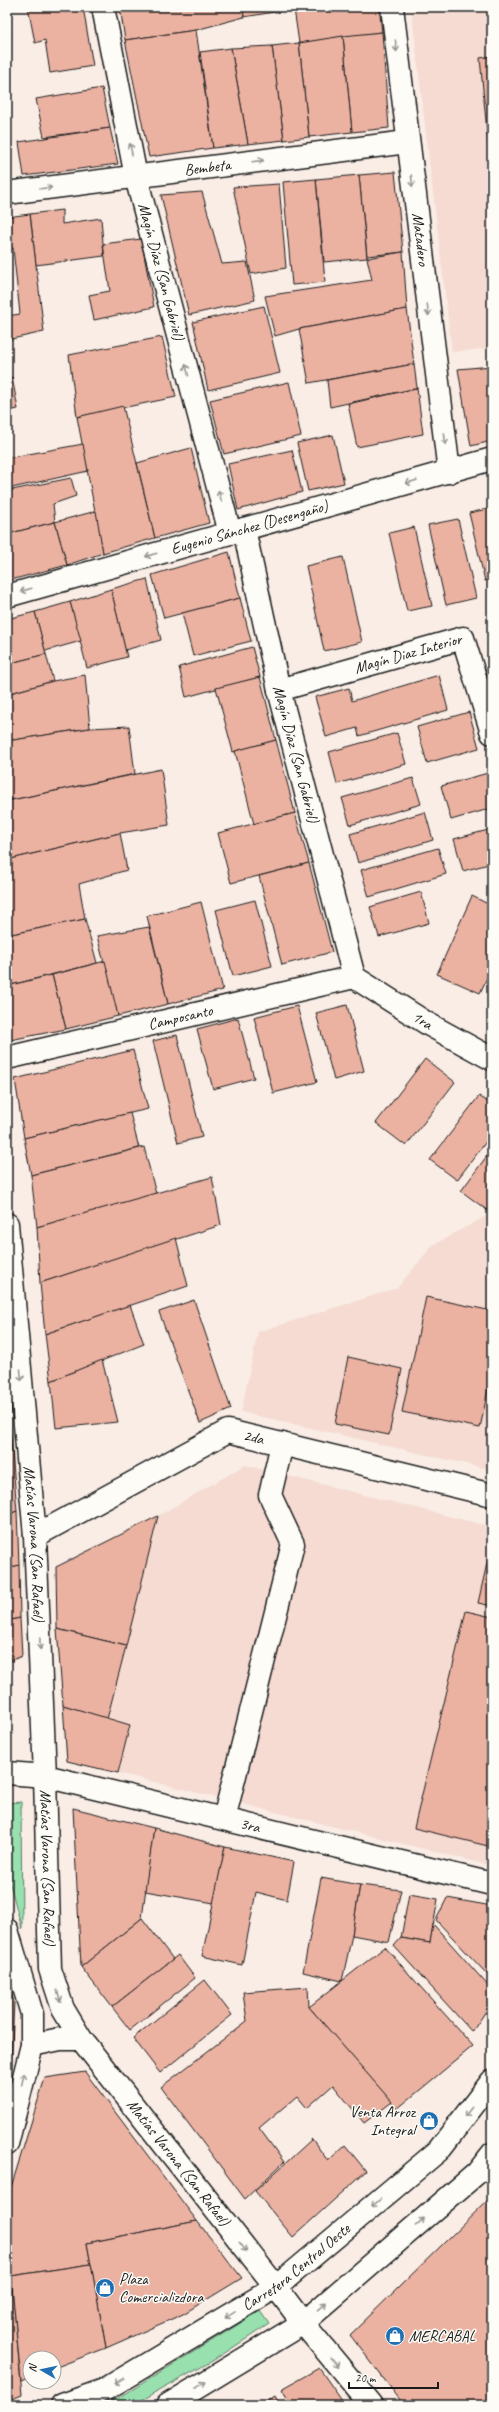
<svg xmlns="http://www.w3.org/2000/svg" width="499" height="2412" font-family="Caveat,sans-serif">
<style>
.built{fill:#f5dbd2}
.green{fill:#99e0af;stroke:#5a7e66}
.building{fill:#ebb2a2;stroke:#1c1c1c}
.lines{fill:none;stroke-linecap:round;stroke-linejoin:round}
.minor-casing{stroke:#1c1c1c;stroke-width:25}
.major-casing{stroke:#1c1c1c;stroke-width:25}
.minor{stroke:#fdfcf7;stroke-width:22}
.major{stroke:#fdfcf7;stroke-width:22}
.oneway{stroke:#989794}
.labels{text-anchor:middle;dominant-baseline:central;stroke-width:3;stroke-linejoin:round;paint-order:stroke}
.street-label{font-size:16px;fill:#1c1c1c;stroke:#fdfcf7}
.poi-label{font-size:16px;fill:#1c1c1c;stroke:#fdfcf7;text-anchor:start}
</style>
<rect width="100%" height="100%" fill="#f9ede6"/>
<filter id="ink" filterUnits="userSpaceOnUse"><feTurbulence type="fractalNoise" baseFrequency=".025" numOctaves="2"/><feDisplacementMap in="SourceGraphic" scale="8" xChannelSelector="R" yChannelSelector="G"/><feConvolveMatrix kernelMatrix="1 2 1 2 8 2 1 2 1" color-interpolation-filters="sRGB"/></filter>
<g filter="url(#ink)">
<g class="built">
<polygon points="411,7 492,7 492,348 452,352"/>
<polygon points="492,1213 492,1470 241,1412 258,1332 397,1288 433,1245"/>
<polygon points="245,1465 492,1527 492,1866 118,1773 130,1725 107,1719 158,1516"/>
</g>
<g class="green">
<polygon points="21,1802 22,1929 7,1873 7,1803"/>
<polygon points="260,2311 269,2324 214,2360 133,2405 104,2405 125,2394"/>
</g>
<g class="building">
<polygon points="28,7 83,7 93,66 50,73 45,40 35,43"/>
<polygon points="120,7 243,7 244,17 196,30 125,40"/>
<polygon points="243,7 305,7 244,17"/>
<polygon points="305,7 379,7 382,32 299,43 294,9"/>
<polygon points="7,9 11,34 7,34"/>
<polygon points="196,30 213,148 149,157 125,40"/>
<polygon points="382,32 389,128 352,132 343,36"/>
<polygon points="343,36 352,132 309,137 299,43"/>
<polygon points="299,43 309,137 284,140 272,46"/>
<polygon points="272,46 284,140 248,144 231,48"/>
<polygon points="231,48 248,144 213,148 200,52"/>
<polygon points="492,56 492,185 480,58"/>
<polygon points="102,88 110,128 44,137 36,99"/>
<polygon points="110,128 118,164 24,176 19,142"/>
<polygon points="395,172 403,252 367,256 359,175"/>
<polygon points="359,175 367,258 324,262 316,179"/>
<polygon points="316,179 325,282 292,285 283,182"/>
<polygon points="279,184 286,268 251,274 233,187"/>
<polygon points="202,192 222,264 247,262 255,300 189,315 161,195"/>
<polygon points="62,210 62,224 101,218 104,256 36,265 30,214"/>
<polygon points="30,214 44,332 7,340 7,316 20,314 13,248 7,249 7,217"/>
<polygon points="141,239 154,307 94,320 89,295 110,291 103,244"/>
<polygon points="403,252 407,309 299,329 275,336 265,296 372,280 367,258"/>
<polygon points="264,306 280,373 208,390 193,322"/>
<polygon points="407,309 414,364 309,383 299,329"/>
<polygon points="162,337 176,397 77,417 69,355"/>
<polygon points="414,364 417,388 330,407 327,380"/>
<polygon points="492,366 492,441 471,446 458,369"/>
<polygon points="12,377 18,409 7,411 7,378"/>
<polygon points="289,382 301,436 224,454 210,400"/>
<polygon points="417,388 423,434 357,447 348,404"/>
<polygon points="123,406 155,538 103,553 77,417"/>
<polygon points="333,435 344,483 308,491 297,443"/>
<polygon points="83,444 88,471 7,489 7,458"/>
<polygon points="191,448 209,523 155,538 137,463"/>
<polygon points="292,450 302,492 238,510 228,464"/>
<polygon points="71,478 76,496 53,504 55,522 7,534 7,491"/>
<polygon points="492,508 492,579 485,581 469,513"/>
<polygon points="96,511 103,553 67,565 55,522"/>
<polygon points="458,519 476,598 446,605 428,525"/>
<polygon points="55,522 67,565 7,581 7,534"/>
<polygon points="414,527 432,606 407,611 389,533"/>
<polygon points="229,552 240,598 164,618 152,575"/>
<polygon points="343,557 362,642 324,651 306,566"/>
<polygon points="147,579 161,640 125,650 111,589"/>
<polygon points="111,589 127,657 87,668 70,602"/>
<polygon points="240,598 251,641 193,656 182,613"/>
<polygon points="70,602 81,641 45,651 35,612"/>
<polygon points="35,612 46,654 7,664 7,619"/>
<polygon points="252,647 260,677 186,697 179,667"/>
<polygon points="46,654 53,681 7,694 7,664"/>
<polygon points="85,675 90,728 7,741 7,694 53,681"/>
<polygon points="439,675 448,710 359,736 357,728 326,737 315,697 349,688 352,701"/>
<polygon points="260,677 276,740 233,752 216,688"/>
<polygon points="469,712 479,748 427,763 417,727"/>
<polygon points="129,726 135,774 7,801 7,741 90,728"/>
<polygon points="397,733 406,764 337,784 329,752"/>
<polygon points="276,740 295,813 254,824 235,751"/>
<polygon points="161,769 169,825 120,833 7,860 7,801"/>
<polygon points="488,773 492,786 492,808 451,820 441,786"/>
<polygon points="413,778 421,804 350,825 342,798"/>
<polygon points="425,812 433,840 358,863 350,834"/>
<polygon points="295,813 309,863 231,883 218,833"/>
<polygon points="492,829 492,863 463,871 454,839"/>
<polygon points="120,833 127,870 79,884 85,919 7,935 7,860"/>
<polygon points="438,848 446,874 369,897 361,870"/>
<polygon points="309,863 332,952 282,965 259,876"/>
<polygon points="421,892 429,923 379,937 370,907"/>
<polygon points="472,896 492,906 492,967 480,993 437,974"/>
<polygon points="255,900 272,966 233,976 216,910"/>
<polygon points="201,902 223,990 168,1004 147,916"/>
<polygon points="85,919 97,963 7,986 7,935"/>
<polygon points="149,927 168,1004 118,1016 97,936"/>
<polygon points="105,961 118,1016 66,1029 52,975"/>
<polygon points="52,975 66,1029 10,1040 7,1027 7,986"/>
<polygon points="347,1005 364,1071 334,1080 316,1013"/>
<polygon points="297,1006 317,1082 273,1093 254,1017"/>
<polygon points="238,1018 254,1078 213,1089 197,1029"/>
<polygon points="177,1035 202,1137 178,1143 153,1041"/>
<polygon points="133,1050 148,1109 24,1138 15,1079"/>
<polygon points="425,1059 455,1082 406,1146 376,1123"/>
<polygon points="479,1096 492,1105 492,1134 457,1180 430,1160"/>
<polygon points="130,1113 139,1148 31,1175 24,1138"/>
<polygon points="144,1147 156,1194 37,1227 31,1175"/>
<polygon points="492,1149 492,1212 491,1213 461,1191"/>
<polygon points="212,1177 221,1225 40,1283 37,1227"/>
<polygon points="176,1238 188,1286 45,1334 40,1283"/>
<polygon points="426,1297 492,1311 492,1371 480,1428 402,1412"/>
<polygon points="194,1300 231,1409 200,1423 159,1312"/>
<polygon points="130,1305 144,1344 51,1381 45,1334"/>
<polygon points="348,1357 402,1369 389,1435 335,1424"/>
<polygon points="102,1360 118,1422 56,1428 51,1381"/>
<polygon points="7,1392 10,1427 7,1428"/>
<polygon points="10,1427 17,1511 7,1515 7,1428"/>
<polygon points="17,1511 19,1565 7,1569 7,1515"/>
<polygon points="158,1516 126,1646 57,1629 56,1567"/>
<polygon points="488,1559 492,1560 492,1606 478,1603"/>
<polygon points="19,1565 20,1618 7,1621 7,1569"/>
<polygon points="466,1611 492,1617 492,1847 414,1828"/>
<polygon points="20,1618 22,1656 7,1662 7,1621"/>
<polygon points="57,1629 126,1646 107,1719 63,1705"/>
<polygon points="63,1705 130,1725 118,1773 67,1761"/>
<polygon points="73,1808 154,1828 142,1918 81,1967"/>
<polygon points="154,1828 225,1847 214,1903 145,1891"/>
<polygon points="225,1847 294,1862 287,1900 256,1892 242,1965 202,1956"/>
<polygon points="321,1878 360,1885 352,1935 342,1981 303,1972"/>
<polygon points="360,1885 401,1890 389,1942 352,1935"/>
<polygon points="409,1894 438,1899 430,1943 401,1938"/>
<polygon points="447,1898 492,1906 492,1970 486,1973 436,1920"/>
<polygon points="142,1918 173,1959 112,2007 81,1967"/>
<polygon points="433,1924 492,1990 492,2002 472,2032 394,1946 401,1938 430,1943"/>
<polygon points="385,1947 473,2046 397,2109 309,2007"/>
<polygon points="178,1955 195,1978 130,2030 112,2007"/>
<polygon points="7,1975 14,2003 11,2062 7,2061"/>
<polygon points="205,1980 232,2015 160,2073 133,2038"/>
<polygon points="308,1987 309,2007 392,2102 364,2123 333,2085 307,2108 297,2096 259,2128 284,2162 245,2199 161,2087 247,2021 243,1992"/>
<polygon points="7,2061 11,2062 7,2081"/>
<polygon points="85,2072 197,2221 87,2243 91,2264 11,2276 10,2261 7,2261 7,2200 45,2078"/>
<polygon points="312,2139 328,2161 345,2145 366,2171 293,2237 255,2191"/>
<polygon points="492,2196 492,2405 404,2405 350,2335"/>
<polygon points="197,2221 242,2278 183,2314 106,2348 87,2243"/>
<polygon points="7,2261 10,2261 22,2395 7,2401"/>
<polygon points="91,2264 106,2348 54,2368 54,2358 30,2358 30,2377 21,2381 11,2276"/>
<polygon points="319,2368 345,2405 291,2405 282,2389"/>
<polygon points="275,2396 280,2405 261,2405"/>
</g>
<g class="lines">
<defs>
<g id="minor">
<path id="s1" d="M103 7 136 177 230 533"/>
<path id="s2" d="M392 7 449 472"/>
<path id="s3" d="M7 193 407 142"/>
<path id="s4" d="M244 529 279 690 354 977"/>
<path id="s5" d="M7 596 492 459"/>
<path id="s6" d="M279 690 463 638 492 733"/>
<path id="s7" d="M354 977 428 1024 492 1059"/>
<path id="s8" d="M7 1058 354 977"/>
<path id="s9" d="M7 1224 35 1536 45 1776 50 1969 63 2009 81 2039 276 2287"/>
<path id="s10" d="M35 1536 228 1431 492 1495"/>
<path id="s11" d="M7 1773 45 1776 492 1884"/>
<polyline points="224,1819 293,1544 270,1495 282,1444"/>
<polyline points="7,1930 32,2014 32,2045 7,2144"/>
<polyline points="32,2045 60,2039 81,2039"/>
</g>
<g id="major">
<polyline points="276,2287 303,2323 371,2405"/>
<path id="s12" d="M62 2405 104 2390 276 2287 438 2151 492 2081"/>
<polyline points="168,2405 303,2323 477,2173 492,2154"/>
</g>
</defs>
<use href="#minor" class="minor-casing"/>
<use href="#major" class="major-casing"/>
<use href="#minor" class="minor"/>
<use href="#major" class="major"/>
</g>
<defs><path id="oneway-shaft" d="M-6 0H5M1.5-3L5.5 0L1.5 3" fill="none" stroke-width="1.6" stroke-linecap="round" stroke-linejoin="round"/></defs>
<g class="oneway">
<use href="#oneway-shaft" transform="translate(396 46) rotate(84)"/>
<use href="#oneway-shaft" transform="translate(131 149) rotate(-101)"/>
<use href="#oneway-shaft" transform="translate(258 161) rotate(-7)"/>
<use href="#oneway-shaft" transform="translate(412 181) rotate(83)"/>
<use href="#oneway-shaft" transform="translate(46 188) rotate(-7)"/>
<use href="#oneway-shaft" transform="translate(428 310) rotate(83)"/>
<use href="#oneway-shaft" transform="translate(187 370) rotate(-105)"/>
<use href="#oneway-shaft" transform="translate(445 439) rotate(83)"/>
<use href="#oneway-shaft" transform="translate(411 482) rotate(164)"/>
<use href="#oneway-shaft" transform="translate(220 496) rotate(-105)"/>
<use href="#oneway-shaft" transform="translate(151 555) rotate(164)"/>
<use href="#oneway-shaft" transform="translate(26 590) rotate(164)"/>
<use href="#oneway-shaft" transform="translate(21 1375) rotate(85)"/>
<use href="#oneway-shaft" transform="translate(40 1644) rotate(88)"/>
<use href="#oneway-shaft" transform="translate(59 1996) rotate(73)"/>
<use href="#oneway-shaft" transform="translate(23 2079) rotate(-76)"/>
<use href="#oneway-shaft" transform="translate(468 2112) rotate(128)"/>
<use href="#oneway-shaft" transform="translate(376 2203) rotate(140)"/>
<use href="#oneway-shaft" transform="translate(420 2222) rotate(-41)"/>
<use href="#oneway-shaft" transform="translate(243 2247) rotate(52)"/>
<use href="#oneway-shaft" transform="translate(322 2307) rotate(-41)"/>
<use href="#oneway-shaft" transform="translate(230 2315) rotate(149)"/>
<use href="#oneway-shaft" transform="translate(335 2362) rotate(50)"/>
<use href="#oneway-shaft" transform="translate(119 2381) rotate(149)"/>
<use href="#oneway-shaft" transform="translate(201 2385) rotate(-31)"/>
</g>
</g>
<defs>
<symbol id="shop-disc" viewBox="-11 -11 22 22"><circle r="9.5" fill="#1f6fb2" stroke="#fdfcf7"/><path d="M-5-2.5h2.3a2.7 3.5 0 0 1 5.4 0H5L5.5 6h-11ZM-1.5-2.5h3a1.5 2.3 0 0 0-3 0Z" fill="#fff"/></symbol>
</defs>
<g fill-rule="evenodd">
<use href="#shop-disc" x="418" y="2110" width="22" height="22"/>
<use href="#shop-disc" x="94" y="2277" width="22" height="22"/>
<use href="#shop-disc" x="384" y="2325" width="22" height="22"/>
</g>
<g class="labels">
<g class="street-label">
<text stroke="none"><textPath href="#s3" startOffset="202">Bembeta</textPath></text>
<text stroke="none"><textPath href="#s2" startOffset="234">Matadero</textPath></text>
<text stroke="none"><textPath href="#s1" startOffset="271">Magín Díaz (San Gabriel)</textPath></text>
<text stroke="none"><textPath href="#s5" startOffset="252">Eugenio Sánchez (Desengaño)</textPath></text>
<text stroke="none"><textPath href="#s6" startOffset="134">Magín Diaz Interior</textPath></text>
<text stroke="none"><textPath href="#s4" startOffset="231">Magín Díaz (San Gabriel)</textPath></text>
<text stroke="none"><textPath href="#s8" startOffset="178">Camposanto</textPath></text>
<text stroke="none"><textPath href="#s7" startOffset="81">1ra</textPath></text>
<text stroke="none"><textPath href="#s10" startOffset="246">2da</textPath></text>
<text stroke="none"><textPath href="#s9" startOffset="321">Matías Varona (San Rafael)</textPath></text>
<text stroke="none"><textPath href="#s11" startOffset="249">3ra</textPath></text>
<text stroke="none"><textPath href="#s9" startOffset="645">Matías Varona (San Rafael)</textPath></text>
<text stroke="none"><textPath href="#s9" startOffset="981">Matías Varona (San Rafael)</textPath></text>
<text stroke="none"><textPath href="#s12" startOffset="273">Carretera Central Oeste</textPath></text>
</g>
<g class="poi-label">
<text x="415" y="2112" text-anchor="end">Venta Arroz<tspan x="415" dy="18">Integral</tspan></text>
<text x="119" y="2279">Plaza<tspan x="119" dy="18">Comercializdora</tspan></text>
<text x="409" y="2336">MERCABAL</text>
</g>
</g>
<rect width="499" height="2412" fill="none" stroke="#fdfcf7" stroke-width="24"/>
<rect x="12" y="12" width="475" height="2388" fill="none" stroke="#1c1c1c" stroke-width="1.5" filter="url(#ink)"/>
<g transform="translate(42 2370) rotate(279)"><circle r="19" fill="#fdfcf7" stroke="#a3a29f"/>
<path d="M0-3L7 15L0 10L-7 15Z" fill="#1f6fb2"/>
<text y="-6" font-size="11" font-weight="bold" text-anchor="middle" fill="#1c1c1c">N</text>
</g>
<path d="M349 2382v6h89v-6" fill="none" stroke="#1c1c1c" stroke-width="2"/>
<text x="355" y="2382" font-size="12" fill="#1c1c1c" stroke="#fdfcf7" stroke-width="3" paint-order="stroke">20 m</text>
</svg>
